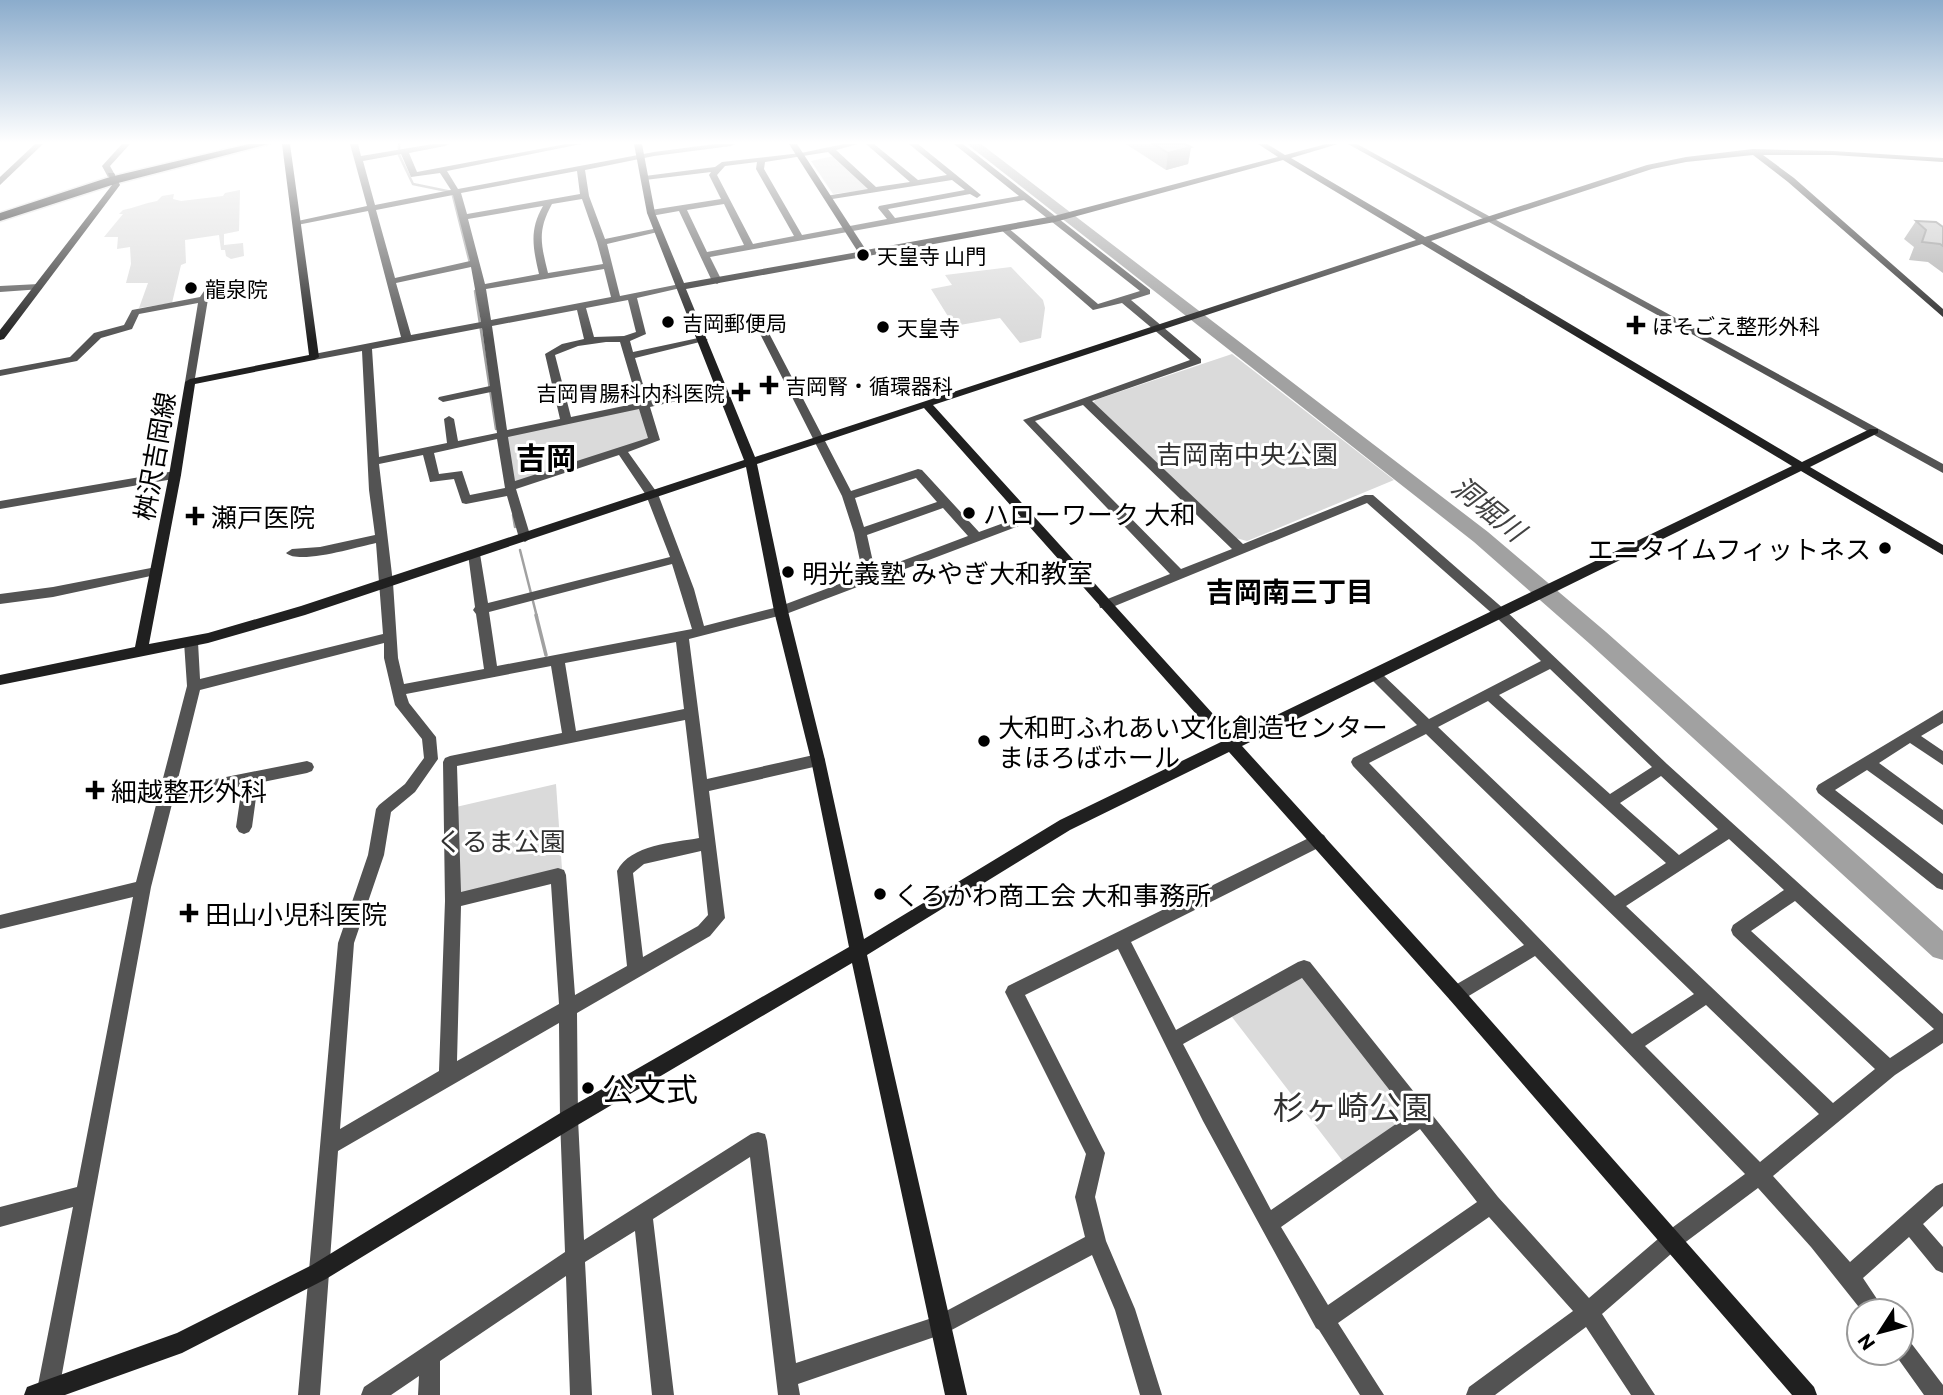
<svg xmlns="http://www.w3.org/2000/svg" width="1943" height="1395" font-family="Commissioner,'Noto Sans JP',sans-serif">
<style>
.green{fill:#dadada}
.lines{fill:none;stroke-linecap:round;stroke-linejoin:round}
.stream-far1{stroke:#a1a1a1;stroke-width:2.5}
.stream{stroke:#a1a1a1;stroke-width:3.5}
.river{fill:#a1a1a1;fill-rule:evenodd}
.highway-casing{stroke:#dbdbdb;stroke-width:3}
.street{fill:#535353;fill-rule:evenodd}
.secondary{fill:#202020;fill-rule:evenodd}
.highway{fill:#000;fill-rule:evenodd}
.wall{fill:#a8a8a8}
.shaded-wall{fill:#888}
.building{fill:#c3c3c3;stroke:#888;stroke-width:2}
.poi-dot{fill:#000;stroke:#fff;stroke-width:2.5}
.labels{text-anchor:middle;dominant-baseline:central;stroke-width:6;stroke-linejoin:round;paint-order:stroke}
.far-poi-label{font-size:21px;fill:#000;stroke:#fff;text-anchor:start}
.park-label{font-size:26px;fill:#313131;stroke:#fff}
.street-label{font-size:26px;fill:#000;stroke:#fff}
.poi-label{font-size:26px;fill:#000;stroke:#fff;text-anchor:start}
.water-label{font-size:28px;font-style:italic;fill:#424242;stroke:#fff}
.neighbourhood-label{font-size:28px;font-weight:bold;fill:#000;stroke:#fff}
.quarter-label{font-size:30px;font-weight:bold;fill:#000;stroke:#fff}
.near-poi-label{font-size:32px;fill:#000;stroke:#fff;text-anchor:start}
.near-park-label{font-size:32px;fill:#313131;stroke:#fff}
</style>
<rect width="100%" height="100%" fill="#fff"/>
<g class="green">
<polygon points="834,156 869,187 867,190 833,194 811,161"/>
<path d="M240 190 239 231 224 234V245L243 243 244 256 231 259 226 256 225 250H221L219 235 185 240 186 263 181 265 172 303 139 308 148 283H126L131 264 130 247 117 249 118 237H104L123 214H119L123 210C135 208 144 203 157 201L162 196 174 194 173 199 181 201 223 196 225 193Z"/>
<polygon points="1011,267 1043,300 1045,308 1041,338 1020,343 1000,318 954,326 931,289 952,285 945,275"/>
<polygon points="1232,354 1394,480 1247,541 1236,538 1093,404 1095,400"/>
<polygon points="637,408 643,410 650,439 511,485 503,436"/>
<polygon points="556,784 562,869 459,895 456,807"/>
<polygon points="1303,977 1414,1116 1345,1164 1232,1017"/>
</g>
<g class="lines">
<g class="stream-far1">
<polyline points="399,144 399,155 413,184 452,192 470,263"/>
<polyline points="475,291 496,429"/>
<polyline points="513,515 515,527"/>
<polyline points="520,550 537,617"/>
</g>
<polyline class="stream" points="536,615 546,655"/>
<polygon class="river" points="967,144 981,144 1488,532 1606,632 1943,931 1943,960 1933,957 1590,644 1474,542"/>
<defs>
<polygon id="highway" points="249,144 269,144 118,183 0,221 0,213 110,177"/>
</defs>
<use href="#highway" class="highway-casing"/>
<g class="street">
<polygon points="35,144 43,144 0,185 0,177"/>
<polygon points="122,144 130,144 110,166 115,175 108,177 102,166"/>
<path d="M350 144H358L361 156 433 144H449L445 146 409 153 417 172 566 144H581L447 171 458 189 654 152 715 144H735L731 146 654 156 585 170 589 196 605 239 658 228 662 231 607 244 620 296 680 284 685 287 637 298 646 334 630 341 633 352 703 337 708 340 635 358 648 401 722 385 727 388 722 391 650 407 660 440 628 452 658 494 694 589 704 626 778 607 863 575 854 533 842 496 754 322 698 333 693 330 694 328 760 316 851 491 918 469 922 470 979 532 1028 514 1034 518 1032 521 786 614 689 639 707 779 818 754 823 756 825 760 823 764 818 766 709 791 725 918 710 936 577 1013 578 1119 584 1240 751 1134 758 1132 765 1134 767 1141 796 1363 935 1317 1085 1237 1075 1197 1086 1154 1005 992 1008 986 1319 833 1324 835 1327 840 1324 845 1131 942 1176 1030 1298 962 1304 960 1310 962 1498 1197 1589 1298 1665 1233 1745 1174 1535 956 1462 1000 1456 1002 1450 1000 1447 994 1450 988 1524 945 1353 766 1351 762 1353 758 1417 725 1367 675 1374 670 1379 671 1429 719 1541 661 1495 616 1367 503 1110 608H1100L1099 605 1100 602 1170 574 1023 420 1190 360 1122 303 1093 310 1000 229 1007 227 1098 304 1140 291 1024 200 710 257 722 281 717 284 712 281 679 211 651 216 647 213 651 210 721 199 709 175 711 172 645 180 641 178 645 176 715 167 722 162 801 153 844 144H858L836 150 876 187 910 182 866 144H874L918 180 947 175 909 144H918L981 195 977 198 970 194 888 209 895 218 1019 196 954 144H963L1150 290V294L1131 300 1201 359V363L1092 401 1243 544 1365 495H1373L1505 610 1667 764 1943 1014V1043L1895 1075 1773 1176 1850 1262 1936 1186 1943 1183V1206L1923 1224 1943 1247V1273L1936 1270 1909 1237 1863 1278 1885 1311H1862L1811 1247 1758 1188 1679 1247 1602 1314 1655 1395H1631L1586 1327 1495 1395H1466L1469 1387 1573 1311 1489 1217 1338 1323 1384 1395H1360L1319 1330 1316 1328 1203 1121 1118 949 1025 995 1105 1153 1095 1197 1106 1241 1135 1309 1162 1395H1140L1115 1310 1092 1255 946 1333 798 1384 800 1395H778L750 1157 653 1219 674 1395H652L635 1231 585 1262 592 1395H570L566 1276 440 1361V1395H418L419 1376 391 1395H361L364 1387 565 1252 560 1119 559 1023 338 1151 320 1395H298L338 943 368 855 376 809 379 805 405 784 424 758 422 739 395 705 384 658V643L200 690 176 787 307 761 312 763 314 767 312 771 307 773 258 783 252 827 249 832 244 834 239 832 236 827 242 786 173 800 151 887 59 1390 57 1395H39L37 1390 73 1207 0 1227V1207L77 1187 133 897 0 929V915L136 882 187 686 184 642 186 639 191 637 198 642 200 679 383 634 376 543C357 547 299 565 286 553L292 549 320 547 375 535 369 490 362 351 314 360 309 357 314 354 401 337 368 211 297 225 293 222 367 206ZM828 152 868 189 826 196V200L952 180 965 190 879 206 878 208 887 219 802 235 764 169 765 162ZM401 154 411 177 440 173 451 190 375 205 363 161ZM757 162 756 169 794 236 753 244 717 175 725 166ZM577 171 580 194 467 214 461 193ZM453 195 470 261 395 278 376 210ZM582 199 597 242 603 264 548 273C541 244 537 231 552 204ZM724 204 744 245 707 252 687 210ZM543 206C529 230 533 248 539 274L485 284 468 219ZM471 267 481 322 411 335 396 283ZM604 269 611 297 491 320 486 289ZM628 300 636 332 624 336 594 337 586 308ZM577 310 584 339 562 344 545 354 560 419 507 430 492 326ZM482 328 490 386 439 397 438 399 443 402 491 392 497 433 458 441 454 419 449 416 444 419 447 443 379 457 372 349ZM606 342H620L638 403 571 417 555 355 578 346ZM1083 405 1232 549 1181 569 1035 421ZM639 409 648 438 515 481 508 437ZM497 439 505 488 470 495 462 471 439 474 434 453ZM423 455 430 482 454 479 462 503 466 504 507 496 519 538 525 542 531 538 516 489 619 455 646 495 670 557 488 603 480 554 478 551H470L468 554 475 607 473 610 476 614 484 669 404 684 398 658 393 583 379 464ZM916 478 937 502 864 527 855 498ZM943 508 968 536 875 571 867 535ZM672 564 692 629 497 666 489 612ZM676 642 684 709 576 731 565 663ZM551 666 562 733 450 756 445 758 443 762 445 901 439 1071 340 1129 354 943 384 855 391 812 415 792 438 759 436 737 409 703 406 694ZM1550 669 1652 767 1610 794 1499 695ZM1488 701 1666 863 1615 896 1438 727ZM685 720 699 838C673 843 631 844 617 871L627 966 575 995 566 875 564 870 558 868 461 892 457 766ZM1426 734 1694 994 1632 1034 1369 763ZM1661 776 1718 829 1679 855 1620 803ZM1729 839 1784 890 1733 925 1731 930 1733 935 1875 1069 1833 1103 1626 906ZM701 851 708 915 698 926 643 957 633 873 644 864ZM551 884 559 1004 457 1061 461 906ZM1795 901 1934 1029 1890 1058 1751 931ZM1302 978 1409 1115 1271 1210 1183 1044ZM1706 1005 1819 1114 1760 1162 1645 1046ZM1420 1129 1477 1202 1328 1305 1281 1227Z"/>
<polygon points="1348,144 1357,144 1943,464 1943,473"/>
<polygon points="213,278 221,280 208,299 194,384 186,384 185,382 198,303 139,314 132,329 101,338 77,361 0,376 0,370 70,357 94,333 124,325 132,310 200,297"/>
<polygon points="39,284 42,285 42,289 0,292 0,286"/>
<polygon points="175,471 181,475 179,478 0,509 0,501"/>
<polygon points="156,567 160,568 162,571 160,574 53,597 0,604 0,594 53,587"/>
<polygon points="1943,710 1943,723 1921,736 1943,751 1943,765 1910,743 1879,763 1943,810 1943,825 1867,770 1835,790 1943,874 1943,890 1937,888 1818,793 1816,789 1818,785"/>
<polygon points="1901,1335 1908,1339 1943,1385 1943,1395 1924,1395 1894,1353 1901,1353"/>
</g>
<g class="secondary">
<path d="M282 144H290L319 357 314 360 195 384 181 475 149 644 208 633 301 606 744 460 647 213 634 144H642L655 213 684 283 858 252 789 144H797L866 250 1054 216 1278 157 1258 144H1267L1285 155 1326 144H1338L1291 158 1425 237 1647 165 1686 157 1753 149 1833 151 1943 158V162L1833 155H1763L1794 178 1943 309V317L1788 182 1753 155 1686 162 1652 169 1431 241 1802 462 1870 429H1878V433L1810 467 1943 545V555L1801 471 1242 746 1462 988 1814 1387 1817 1395H1792L1450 1000 1229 752 1070 830 867 955 967 1395H945L852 963 576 1126 326 1279 182 1353 65 1395H24L27 1387 35 1384 177 1333 312 1265 562 1112 849 947 811 760 774 611 746 467 305 615 208 643 0 685V675L135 647 169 475 185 382 190 379 309 355ZM1283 160 1416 240 755 457 686 289 1055 222ZM1422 244 1792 466 1233 736 933 405ZM924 408 1221 742 1060 820 864 939 825 760 788 611 757 464Z"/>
<polygon points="108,173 114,173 120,185 4,339 0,340 0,330 112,185"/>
</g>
<use href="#highway" class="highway"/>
</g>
<g class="wall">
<polygon points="1126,144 1185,144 1191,147 1188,164 1166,170"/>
<polygon points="1916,221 1943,227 1943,273 1928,262 1909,260 1914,247 1904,239"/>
</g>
<polygon class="shaded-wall" points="1191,147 1188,164 1166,170 1168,153"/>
<g class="building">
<polygon points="1154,144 1185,144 1191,147 1168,153"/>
<polygon points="1916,221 1936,222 1943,227 1943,246 1940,244 1922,242 1926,230"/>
</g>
<linearGradient id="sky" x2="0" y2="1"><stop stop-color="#8baccc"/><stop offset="0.42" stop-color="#fff"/><stop offset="1" stop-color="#fff" stop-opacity="0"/></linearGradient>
<rect width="1943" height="339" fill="url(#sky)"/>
<g class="poi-dot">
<circle cx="863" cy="255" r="7"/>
<circle cx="191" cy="288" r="7"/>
<circle cx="668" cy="322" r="7"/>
<path d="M1632.5 314.5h7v7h7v7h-7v7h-7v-7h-7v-7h7z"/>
<circle cx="883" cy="327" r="7"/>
<path d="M765.5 374.5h7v7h7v7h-7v7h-7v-7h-7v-7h7z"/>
<path d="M737.5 381.5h7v7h7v7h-7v7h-7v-7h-7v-7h7z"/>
<circle cx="969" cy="513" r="7"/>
<path d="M191.5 505.5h7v7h7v7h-7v7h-7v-7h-7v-7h7z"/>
<circle cx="1885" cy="548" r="7"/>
<circle cx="788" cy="572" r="7"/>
<circle cx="984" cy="741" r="7"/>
<path d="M91.5 779.5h7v7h7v7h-7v7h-7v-7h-7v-7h7z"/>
<circle cx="880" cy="894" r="7"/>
<path d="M185.5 902.5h7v7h7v7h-7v7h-7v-7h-7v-7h7z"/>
<circle cx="588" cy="1088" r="7"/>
</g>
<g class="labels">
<g class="far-poi-label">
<text x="877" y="255">天皇寺 山門</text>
<text x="205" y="288">龍泉院</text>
<text x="682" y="322">吉岡郵便局</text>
<text x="1652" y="325">ほそごえ整形外科</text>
<text x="897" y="327">天皇寺</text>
<text x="785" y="385">吉岡腎・循環器科</text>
<text x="725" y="392" text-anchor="end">吉岡胃腸科内科医院</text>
</g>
<g class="park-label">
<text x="1247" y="453">吉岡南中央公園</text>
<text x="501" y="840">くるま公園</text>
</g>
<g class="street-label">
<text transform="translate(154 456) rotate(-80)">桝沢吉岡線</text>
</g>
<g class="poi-label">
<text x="983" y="513">ハローワーク 大和</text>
<text x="211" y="516">瀬戸医院</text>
<text x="1871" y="548" text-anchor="end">エニタイムフィットネス</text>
<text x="802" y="572">明光義塾 みやぎ大和教室</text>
<text x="998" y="726">大和町ふれあい文化創造センター<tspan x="998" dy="30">まほろばホール</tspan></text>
<text x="111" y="790">細越整形外科</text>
<text x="894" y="894">くろかわ商工会 大和事務所</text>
<text x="205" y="913">田山小児科医院</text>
</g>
<g class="water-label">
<text transform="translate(1489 508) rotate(39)">洞堀川</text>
</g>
<g class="neighbourhood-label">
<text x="1290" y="591">吉岡南三丁目</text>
</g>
<g class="quarter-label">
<text x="546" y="456">吉岡</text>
</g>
<g class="near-poi-label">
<text x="602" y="1088">公文式</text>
</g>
<g class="near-park-label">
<text x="1353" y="1106">杉ヶ崎公園</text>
</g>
</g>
<g transform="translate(1880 1332) rotate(234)"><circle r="33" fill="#ffffff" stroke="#999999" stroke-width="2"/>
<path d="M0-5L12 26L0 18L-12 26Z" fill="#000000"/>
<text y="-10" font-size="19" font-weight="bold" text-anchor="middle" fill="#000000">N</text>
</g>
</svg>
